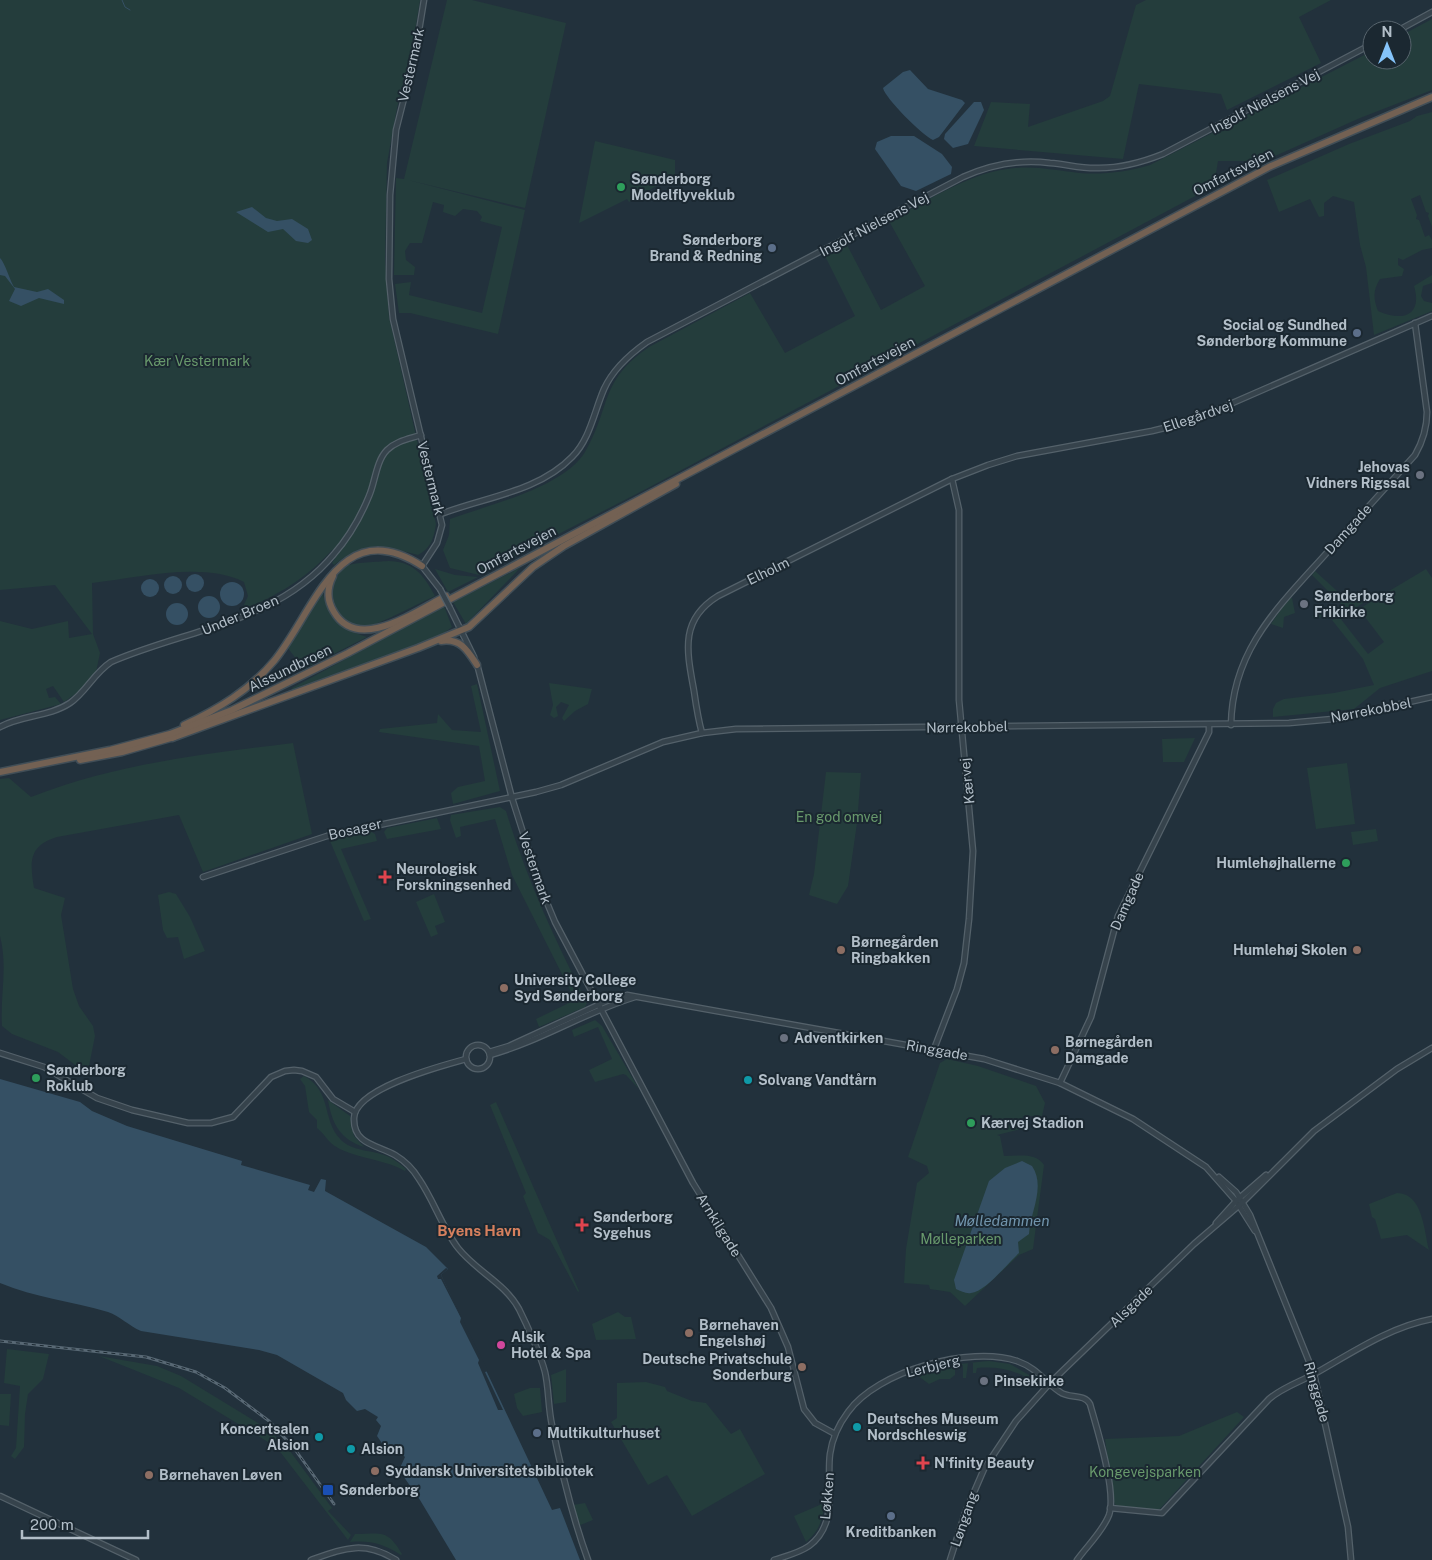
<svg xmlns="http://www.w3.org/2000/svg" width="1432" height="1560" font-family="'Public Sans',sans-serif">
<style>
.green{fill:#243d3c}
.water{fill:#355064}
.pier{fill:#22313c}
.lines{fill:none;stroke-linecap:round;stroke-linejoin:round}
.stream{stroke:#355064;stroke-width:1}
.minor-casing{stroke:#54616a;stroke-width:7}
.highway-casing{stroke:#414e57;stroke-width:9}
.minor{stroke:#36434c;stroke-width:4.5}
.highway{stroke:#736153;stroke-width:6}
.rail-casing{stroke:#586874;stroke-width:3}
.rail{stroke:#1b2831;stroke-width:1;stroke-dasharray:4;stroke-linecap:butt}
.minor-bridge-casing{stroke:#54616a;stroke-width:7;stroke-linecap:butt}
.minor-bridge{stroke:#36434c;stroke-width:4.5}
.leisure-dot{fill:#2e9e5b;stroke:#1b2831;stroke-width:2}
.service-dot{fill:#5c6f8a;stroke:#1b2831;stroke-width:2}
.worship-dot{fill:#6b7280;stroke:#1b2831;stroke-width:2}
.health-dot{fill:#e0444e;stroke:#1b2831;stroke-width:2}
.education-dot{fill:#8d6e63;stroke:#1b2831;stroke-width:2}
.culture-dot{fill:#0f9aa8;stroke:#1b2831;stroke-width:2}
.hotel-dot{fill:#d1479c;stroke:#1b2831;stroke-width:2}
.transit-dot{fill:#1a4fb4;stroke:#1b2831;stroke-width:2}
.labels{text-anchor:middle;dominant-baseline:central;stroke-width:4;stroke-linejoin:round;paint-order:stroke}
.street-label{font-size:14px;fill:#b2bec8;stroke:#1b2831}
.poi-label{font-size:14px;font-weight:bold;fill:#b2bec8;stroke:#1b2831;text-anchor:start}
.park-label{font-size:14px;fill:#68996c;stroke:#1b2831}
.water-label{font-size:15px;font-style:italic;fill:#7194ac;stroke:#1b2831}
.neighbourhood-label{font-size:15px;font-weight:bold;fill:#d6805e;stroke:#1b2831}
</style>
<rect width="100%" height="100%" fill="#22313c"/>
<g class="green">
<path d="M0 0H420L412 49 397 108 387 163 385 259 389 317 436 524C434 538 431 548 418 555 380 546 368 539 334 565L332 563 339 552 332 550C306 579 276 596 241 611L248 596 244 582C204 561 136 578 92 583L93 634 100 653 96 672 81 690 64 702 53 686 46 689 49 698 55 697 61 704 0 720V621L32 629 68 621 69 638 92 634 55 585 0 590Z"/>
<polygon points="447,0 472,0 566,23 525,208 408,180 525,210 498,334 410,313 399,313 395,284 411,282 409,295 482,313 502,227 480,221 482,217 477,211 463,209 455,216 443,212 444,205 433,202 422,243 410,243 405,251 406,260 415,267 414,275 394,275 396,178 404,179"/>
<polygon points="1146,0 1331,0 1299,17 1321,63 1227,110 1221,94 1139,84 1123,159 974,146 991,102 1030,104 1028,127 1103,101 1110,96 1136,5"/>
<path d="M1432 19V90L1360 118 1264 161H1218L1214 186 646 489 479 575 450 568 443 550 449 535 450 519C488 505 563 488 585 452 611 408 599 381 649 347L750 293 785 353 855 316 824 254 846 243 881 310 925 286 889 221C924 203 967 174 1007 169 1032 165 1054 170 1079 173 1103 175 1126 172 1150 165L1372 51V60H1402V35Z"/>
<path d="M1432 112V227L1428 216 1429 213 1426 212 1420 195 1411 199 1417 215 1416 219 1419 220 1425 237 1429 235 1432 240V248L1422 250 1403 260 1398 258V265L1404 269 1402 276 1380 279C1373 290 1373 298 1378 311 1402 322 1423 316 1414 286L1432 275V283L1423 286 1421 296 1424 301 1432 303V311L1374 335 1366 267 1360 245 1354 202 1333 196 1324 203V216L1319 217 1310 199 1279 212 1267 180 1349 144 1410 121 1417 116Z"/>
<polygon points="595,141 675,160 675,175 629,202 627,199 579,223"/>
<path d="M388 561C413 561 424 575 435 596 423 601 378 625 369 626 341 628 325 601 337 577 339 573 342 568 346 566 354 562 378 562 388 561Z"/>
<polygon points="521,567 466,624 453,602"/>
<polygon points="435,569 455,575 478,577 448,592"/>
<polygon points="1426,569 1432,578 1432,671 1380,688 1354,709 1273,717 1273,709 1276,703 1284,699 1334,693 1374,685 1363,659 1332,620 1340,618 1368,654 1384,642 1359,609"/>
<polygon points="1315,571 1347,600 1353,602 1372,595 1373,597 1355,608 1314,619 1312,616 1344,607 1312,575"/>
<path d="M322 591C330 622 338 627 367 637L304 669 287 647Z"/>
<polygon points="1292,598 1295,613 1284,617 1283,628 1271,624 1288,599"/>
<polygon points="444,606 452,627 440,636 293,692 292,688"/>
<polygon points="549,683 592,689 588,704 575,711 564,721 562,718 569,705 561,702 556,707 558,716 554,718 550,715 553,705"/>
<polygon points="477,684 500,791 453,804 451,793 458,787 485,781 479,746 379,732 380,729 437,723 438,714 452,730 481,732 471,686"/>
<polygon points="1195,738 1184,762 1163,762 1162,739"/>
<path d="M293 743 312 834 203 872 179 815 57 837C28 846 30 862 34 888L65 898 61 915 73 989 79 1006 93 1026 95 1036 89 1066 82 1070 58 1052 12 1034 2 1026C0 994 8 968 0 936V779L9 778 31 797C115 764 204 754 293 743Z"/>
<polygon points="1347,763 1355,824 1316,829 1307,768"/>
<polygon points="826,772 861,773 857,823 848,886 837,904 809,895 814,874"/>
<path d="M500 807 506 811C527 880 554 938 587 1003L585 1007 539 1027 536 1019 575 1000 512 875 495 819 460 827 461 836 456 838 450 820 451 815Z"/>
<polygon points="437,818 441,829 387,839 384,832 387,828"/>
<polygon points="1376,829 1378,841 1353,845 1351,832"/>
<polygon points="370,831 375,834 377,841 341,849 371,919 364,921 330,841"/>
<polygon points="169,892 176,894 190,917 205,951 184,959 178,937 167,938 163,930 158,895"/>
<polygon points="434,894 445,922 435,926 438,934 431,937 416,902"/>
<polygon points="595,1020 602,1026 639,1089 626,1075 623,1074 595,1082 589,1070 612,1059 598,1027 574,1037 572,1030"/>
<path d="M947 1059 978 1066 1036 1086 1045 1103 1042 1116H1023L1021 1129 997 1135 1000 1136 1004 1156C1018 1156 1036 1152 1044 1165L1033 1249 1019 1255 965 1306 950 1292 930 1289 929 1285 904 1283 906 1249 917 1183 929 1173 927 1166 908 1157 940 1063Z"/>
<path d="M304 1076C333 1092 321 1119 341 1140 352 1151 370 1150 384 1155 393 1158 399 1163 406 1169L405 1171C386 1160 362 1159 342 1150 327 1143 327 1136 317 1128V1120L309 1112 305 1086 300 1079Z"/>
<path d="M328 1100 350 1116 354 1136 364 1147C340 1139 332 1124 328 1100Z"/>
<polygon points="496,1102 579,1291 578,1292 550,1240 538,1233 523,1196 526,1193 490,1105"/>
<path d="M1397 1193C1423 1193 1424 1231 1429 1250L1407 1235 1381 1239 1375 1219 1372 1217 1369 1204Z"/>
<polygon points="618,1312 625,1317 631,1317 636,1339 596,1340 592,1324"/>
<polygon points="7,1349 49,1354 43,1379 28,1394 25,1414 24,1447 15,1459 11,1456 16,1448 20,1386 4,1383"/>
<polygon points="99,1356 157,1366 181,1376 258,1423 284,1443 332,1508 328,1511 351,1535 348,1540 281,1453 273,1445 179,1388"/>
<path d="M989 1361 1010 1364 1036 1379 1033 1381C1015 1370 998 1366 977 1368L976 1373H973V1363H968L966 1378H963V1365H955V1375L950 1379H940L929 1384 918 1376 920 1372C943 1366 965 1363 989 1361Z"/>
<polygon points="566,1369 566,1402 554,1404 551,1375"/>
<polygon points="646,1382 665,1387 667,1391 692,1401 706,1403 731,1434 740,1429 765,1474 692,1516 667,1475 648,1485 611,1422 617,1418 617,1383"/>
<polygon points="530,1388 540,1388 542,1412 523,1416 517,1408 514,1394"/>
<polygon points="0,1394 11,1394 9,1426 0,1425"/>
<polygon points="1237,1412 1244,1417 1157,1512 1116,1506 1114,1502 1105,1439 1179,1436"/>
<polygon points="585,1503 593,1520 578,1526 573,1505"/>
<path d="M822 1504 824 1505C823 1521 818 1532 806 1542L794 1516Z"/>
<path d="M355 1534C381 1534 387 1528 402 1554L401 1555C384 1544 370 1540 350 1542Z"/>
</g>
<g class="water">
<path d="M910 70 928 89 962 100 965 103 939 137 933 140C922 135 885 98 883 88L903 72Z"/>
<polygon points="974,102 981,102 984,110 968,144 953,148 944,139 945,134"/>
<polygon points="891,136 914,136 942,154 952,167 951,174 916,191 901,186 875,149 877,142"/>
<polygon points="252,207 266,218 277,221 292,219 308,229 312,240 308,243 296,241 283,229 268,232 236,212"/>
<path d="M0 258C5 263 9 278 14 287L37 292 48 289 64 300V304L39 298 21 306 9 301 15 289 5 276 0 275Z"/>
<circle cx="195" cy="583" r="9"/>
<circle cx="173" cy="585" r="9"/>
<circle cx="150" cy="588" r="9"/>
<circle cx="232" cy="594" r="12"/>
<circle cx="209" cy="607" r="11"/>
<circle cx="177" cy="614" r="11"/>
<path d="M0 1079 80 1102 92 1111 127 1126 242 1161 241 1165 310 1185 308 1190 314 1192 321 1179 326 1180 325 1191 426 1247 448 1269 441 1275 552 1510 560 1508 580 1560H456L420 1500 399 1470 405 1457 395 1447 388 1452 377 1436 381 1426 376 1420 378 1417 365 1409 357 1411 346 1400 343 1393 277 1355 259 1350 141 1331C129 1326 120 1316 108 1312 72 1301 35 1298 0 1283Z"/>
<path d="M1022 1161 1032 1166C1046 1187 1030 1212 1029 1234L1018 1242 1019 1253C1008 1263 985 1292 971 1293 966 1294 961 1291 956 1289L954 1280 989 1181 1005 1168Z"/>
</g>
<polygon class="pier" points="446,1268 448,1269 441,1275 488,1371 485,1372 503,1410 498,1410 478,1363 479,1360 460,1322 461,1318 441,1279 438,1279 437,1276"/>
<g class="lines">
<polyline class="stream" points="122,0 125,7 130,10"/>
<defs>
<g id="minor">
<polyline points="424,0 415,55 396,130 390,195 389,279 393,319 442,525 437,543 422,566 440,589"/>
<polyline points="1399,30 1432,12"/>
<path d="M441 514C485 497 538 492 572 457 590 439 594 412 604 389 613 369 630 354 647 342L963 177C990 165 1020 159 1050 163 1066 164 1082 169 1099 168 1122 168 1143 162 1163 154L1372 44"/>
<polyline points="450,608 474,657"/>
<polyline points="477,664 512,798 540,886 555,922 693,1183 771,1308 788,1347 804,1409 815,1423 835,1434"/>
<path d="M1231 725C1232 651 1277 608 1323 557 1354 523 1384 489 1415 455 1423 441 1427 428 1427 412L1415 323"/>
<path d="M0 727C21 715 49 717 70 703 86 692 94 673 111 662 187 629 277 623 334 554 349 537 360 518 369 496 375 483 376 461 387 450 396 441 409 439 421 435"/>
<path d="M702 733C698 719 696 705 694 691 687 652 679 620 718 596L952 479 988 465 1017 456 1152 431 1189 422 1432 316"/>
<polyline points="203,877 327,836 536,792 561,785 663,742 702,733 736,729 1289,723 1333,719 1432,697"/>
<circle cx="478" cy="1057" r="12"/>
<polyline points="934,1049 957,989 964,963 969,919 973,851 959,700 959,510 952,479"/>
<polyline points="489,1052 509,1046 609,1000 627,995 984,1059 1060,1083 1133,1119 1206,1167 1236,1201 1255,1231"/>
<polyline points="0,1053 44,1067 97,1098 132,1110 188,1123 211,1123 233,1117 271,1077 285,1071 294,1070 302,1071 316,1077 333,1099 355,1112"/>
<path d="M490 1055C541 1041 585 1012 635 997"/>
<path d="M466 1059C441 1066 355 1088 354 1118 353 1145 378 1145 395 1155 405 1161 413 1169 419 1179 434 1201 442 1227 458 1248 476 1271 505 1283 519 1309 527 1325 541 1356 545 1372 549 1389 548 1408 552 1425 561 1470 572 1516 588 1560"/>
<polyline points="1060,1083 1091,1017 1118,916 1209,732 1209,725"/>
<polyline points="1219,1177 1236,1192 1250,1215 1314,1374 1348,1527 1351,1560"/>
<polyline points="1216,1223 1236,1201 1266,1175"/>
<polyline points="0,1496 136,1560"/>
<path d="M1110 1508 1162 1513 1269 1399C1283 1387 1300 1382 1316 1373 1353 1352 1390 1327 1432 1319"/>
<path d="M311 1560C345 1548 364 1540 396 1560"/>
<path d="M774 1560C786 1556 799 1553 809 1546 839 1524 826 1485 830 1454 832 1439 839 1424 848 1412 877 1371 970 1345 1017 1361 1039 1369 1043 1381 1060 1392 1069 1399 1084 1393 1090 1404 1097 1429 1117 1492 1109 1515 1103 1531 1087 1546 1077 1560"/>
<polyline points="950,1560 965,1513 984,1469 1016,1421 1051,1382 1194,1244 1243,1202 1314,1131 1397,1069 1432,1048"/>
</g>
<g id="highway">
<path d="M333 576C327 588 327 601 334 612 358 653 416 611 446 596"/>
<path d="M441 641C461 638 468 651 477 665"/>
<path d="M184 725C218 709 250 690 274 661 315 611 339 512 422 566"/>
<polyline points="172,738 418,648 469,627 533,567 564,546 676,484"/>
<polyline points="80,760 122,752 174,737"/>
<polyline points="0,772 110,750 170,734 232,710 348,653 1271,166 1432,97"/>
</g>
</defs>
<use href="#minor" class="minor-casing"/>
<use href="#highway" class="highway-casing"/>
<use href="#minor" class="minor"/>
<use href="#highway" class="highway"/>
<defs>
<polyline id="rail" points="0,1341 146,1357 196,1372 225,1388 269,1421 294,1448 334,1504"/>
</defs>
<use href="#rail" class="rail-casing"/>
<use href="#rail" class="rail"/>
<defs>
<polyline id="minor-bridge" points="440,589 450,608"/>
</defs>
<use href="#minor-bridge" class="minor-bridge-casing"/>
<use href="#minor-bridge" class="minor-bridge"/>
</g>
<g class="leisure-dot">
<circle cx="621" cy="187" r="5"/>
<circle cx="1346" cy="863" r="5"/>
<circle cx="36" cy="1078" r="5"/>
<circle cx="971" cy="1123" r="5"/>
</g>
<g class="service-dot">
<circle cx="772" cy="248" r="5"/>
<circle cx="1357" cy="333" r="5"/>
<circle cx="537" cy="1433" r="5"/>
<circle cx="891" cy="1516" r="5"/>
</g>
<g class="worship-dot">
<circle cx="1420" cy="475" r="5"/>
<circle cx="1304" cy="604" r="5"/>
<circle cx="784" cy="1038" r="5"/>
<circle cx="984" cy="1381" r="5"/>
</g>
<g class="health-dot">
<path d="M382.5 869.5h5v5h5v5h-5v5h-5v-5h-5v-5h5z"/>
<path d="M579.5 1217.5h5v5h5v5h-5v5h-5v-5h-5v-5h5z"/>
<path d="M920.5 1455.5h5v5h5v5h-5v5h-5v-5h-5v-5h5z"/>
</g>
<g class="education-dot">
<circle cx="841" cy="950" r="5"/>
<circle cx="1357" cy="950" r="5"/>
<circle cx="504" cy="988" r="5"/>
<circle cx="1055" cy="1050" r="5"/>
<circle cx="689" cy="1333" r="5"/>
<circle cx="802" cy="1367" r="5"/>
<circle cx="375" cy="1471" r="5"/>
<circle cx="149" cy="1475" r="5"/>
</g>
<g class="culture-dot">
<circle cx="748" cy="1080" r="5"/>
<circle cx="857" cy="1427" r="5"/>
<circle cx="319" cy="1437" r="5"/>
<circle cx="351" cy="1449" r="5"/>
</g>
<circle class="hotel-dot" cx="501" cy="1345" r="5"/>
<rect class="transit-dot" x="322" y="1484" width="12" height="12" rx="2.5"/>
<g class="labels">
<g class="street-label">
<text transform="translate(411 65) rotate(-77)">Vestermark</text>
<text transform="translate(1265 101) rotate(-28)">Ingolf Nielsens Vej</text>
<text transform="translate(1233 172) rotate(-27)">Omfartsvejen</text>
<text transform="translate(874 224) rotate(-28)">Ingolf Nielsens Vej</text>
<text transform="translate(875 361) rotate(-28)">Omfartsvejen</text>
<text transform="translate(1198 416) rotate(-19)">Ellegårdvej</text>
<text transform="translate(431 478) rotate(76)">Vestermark</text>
<text transform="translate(1348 529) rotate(-48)">Damgade</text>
<text transform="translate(516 550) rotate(-28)">Omfartsvejen</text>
<text transform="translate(768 571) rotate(-26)">Elholm</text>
<text transform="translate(240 615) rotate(-23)">Under Broen</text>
<text transform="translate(290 668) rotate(-26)">Alssundbroen</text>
<text transform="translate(1371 710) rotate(-11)">Nørrekobbel</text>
<text transform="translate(967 727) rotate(-1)">Nørrekobbel</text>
<text transform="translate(967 781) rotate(-96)">Kærvej</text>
<text transform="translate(355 829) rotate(-13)">Bosager</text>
<text transform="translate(535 868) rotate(71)">Vestermark</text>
<text transform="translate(1127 901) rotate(-66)">Damgade</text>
<text transform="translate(937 1050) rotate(10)">Ringgade</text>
<text transform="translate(719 1225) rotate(58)">Arnkilgade</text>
<text transform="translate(1131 1306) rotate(-44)">Alsgade</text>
<text transform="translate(933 1366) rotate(-14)">Lerbjerg</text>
<text transform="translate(1317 1392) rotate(74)">Ringgade</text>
<text transform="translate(827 1496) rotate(-85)">Løkken</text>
<text transform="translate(964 1519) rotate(-71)">Løngang</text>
</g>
<g class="poi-label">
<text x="631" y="179">Sønderborg<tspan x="631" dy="16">Modelflyveklub</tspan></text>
<text x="762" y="240" text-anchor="end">Sønderborg<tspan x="762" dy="16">Brand &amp; Redning</tspan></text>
<text x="1347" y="325" text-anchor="end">Social og Sundhed<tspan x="1347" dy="16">Sønderborg Kommune</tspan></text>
<text x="1410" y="467" text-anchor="end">Jehovas<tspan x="1410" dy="16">Vidners Rigssal</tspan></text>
<text x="1314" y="596">Sønderborg<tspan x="1314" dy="16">Frikirke</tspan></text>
<text x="1336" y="863" text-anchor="end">Humlehøjhallerne</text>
<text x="396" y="869">Neurologisk<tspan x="396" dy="16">Forskningsenhed</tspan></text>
<text x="851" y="942">Børnegården<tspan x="851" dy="16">Ringbakken</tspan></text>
<text x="1347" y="950" text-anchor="end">Humlehøj Skolen</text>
<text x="514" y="980">University College<tspan x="514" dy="16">Syd Sønderborg</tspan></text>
<text x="794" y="1038">Adventkirken</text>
<text x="1065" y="1042">Børnegården<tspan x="1065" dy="16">Damgade</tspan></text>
<text x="46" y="1070">Sønderborg<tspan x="46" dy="16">Roklub</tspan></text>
<text x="758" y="1080">Solvang Vandtårn</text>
<text x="981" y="1123">Kærvej Stadion</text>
<text x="593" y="1217">Sønderborg<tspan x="593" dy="16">Sygehus</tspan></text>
<text x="699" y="1325">Børnehaven<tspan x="699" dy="16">Engelshøj</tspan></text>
<text x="511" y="1337">Alsik<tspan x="511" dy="16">Hotel &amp; Spa</tspan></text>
<text x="792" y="1359" text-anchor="end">Deutsche Privatschule<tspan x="792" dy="16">Sonderburg</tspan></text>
<text x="994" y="1381">Pinsekirke</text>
<text x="867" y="1419">Deutsches Museum<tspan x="867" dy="16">Nordschleswig</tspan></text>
<text x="309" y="1429" text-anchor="end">Koncertsalen<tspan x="309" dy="16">Alsion</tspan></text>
<text x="547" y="1433">Multikulturhuset</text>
<text x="361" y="1449">Alsion</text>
<text x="934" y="1463">N'finity Beauty</text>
<text x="385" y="1471">Syddansk Universitetsbibliotek</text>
<text x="159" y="1475">Børnehaven Løven</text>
<text x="339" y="1490">Sønderborg</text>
<text x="891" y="1532" text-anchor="middle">Kreditbanken</text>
</g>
<g class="park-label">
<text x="197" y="361">Kær Vestermark</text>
<text x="839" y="817">En god omvej</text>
<text x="961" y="1239">Mølleparken</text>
<text x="1145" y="1472">Kongevejsparken</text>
</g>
<g class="water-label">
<text x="1002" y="1220">Mølledammen</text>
</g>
<g class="neighbourhood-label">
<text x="479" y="1230">Byens Havn</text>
</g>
</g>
<g transform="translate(1387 45)"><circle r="24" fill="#1b2831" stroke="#57646d"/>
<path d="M0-4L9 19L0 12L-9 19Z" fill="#85c4fa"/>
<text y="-8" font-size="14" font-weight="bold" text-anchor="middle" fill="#b2bec8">N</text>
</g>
<path d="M22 1530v8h126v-8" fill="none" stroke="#b2bec8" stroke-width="2.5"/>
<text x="30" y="1530" font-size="15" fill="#b2bec8" stroke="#1b2831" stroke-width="4" paint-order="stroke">200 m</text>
</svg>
